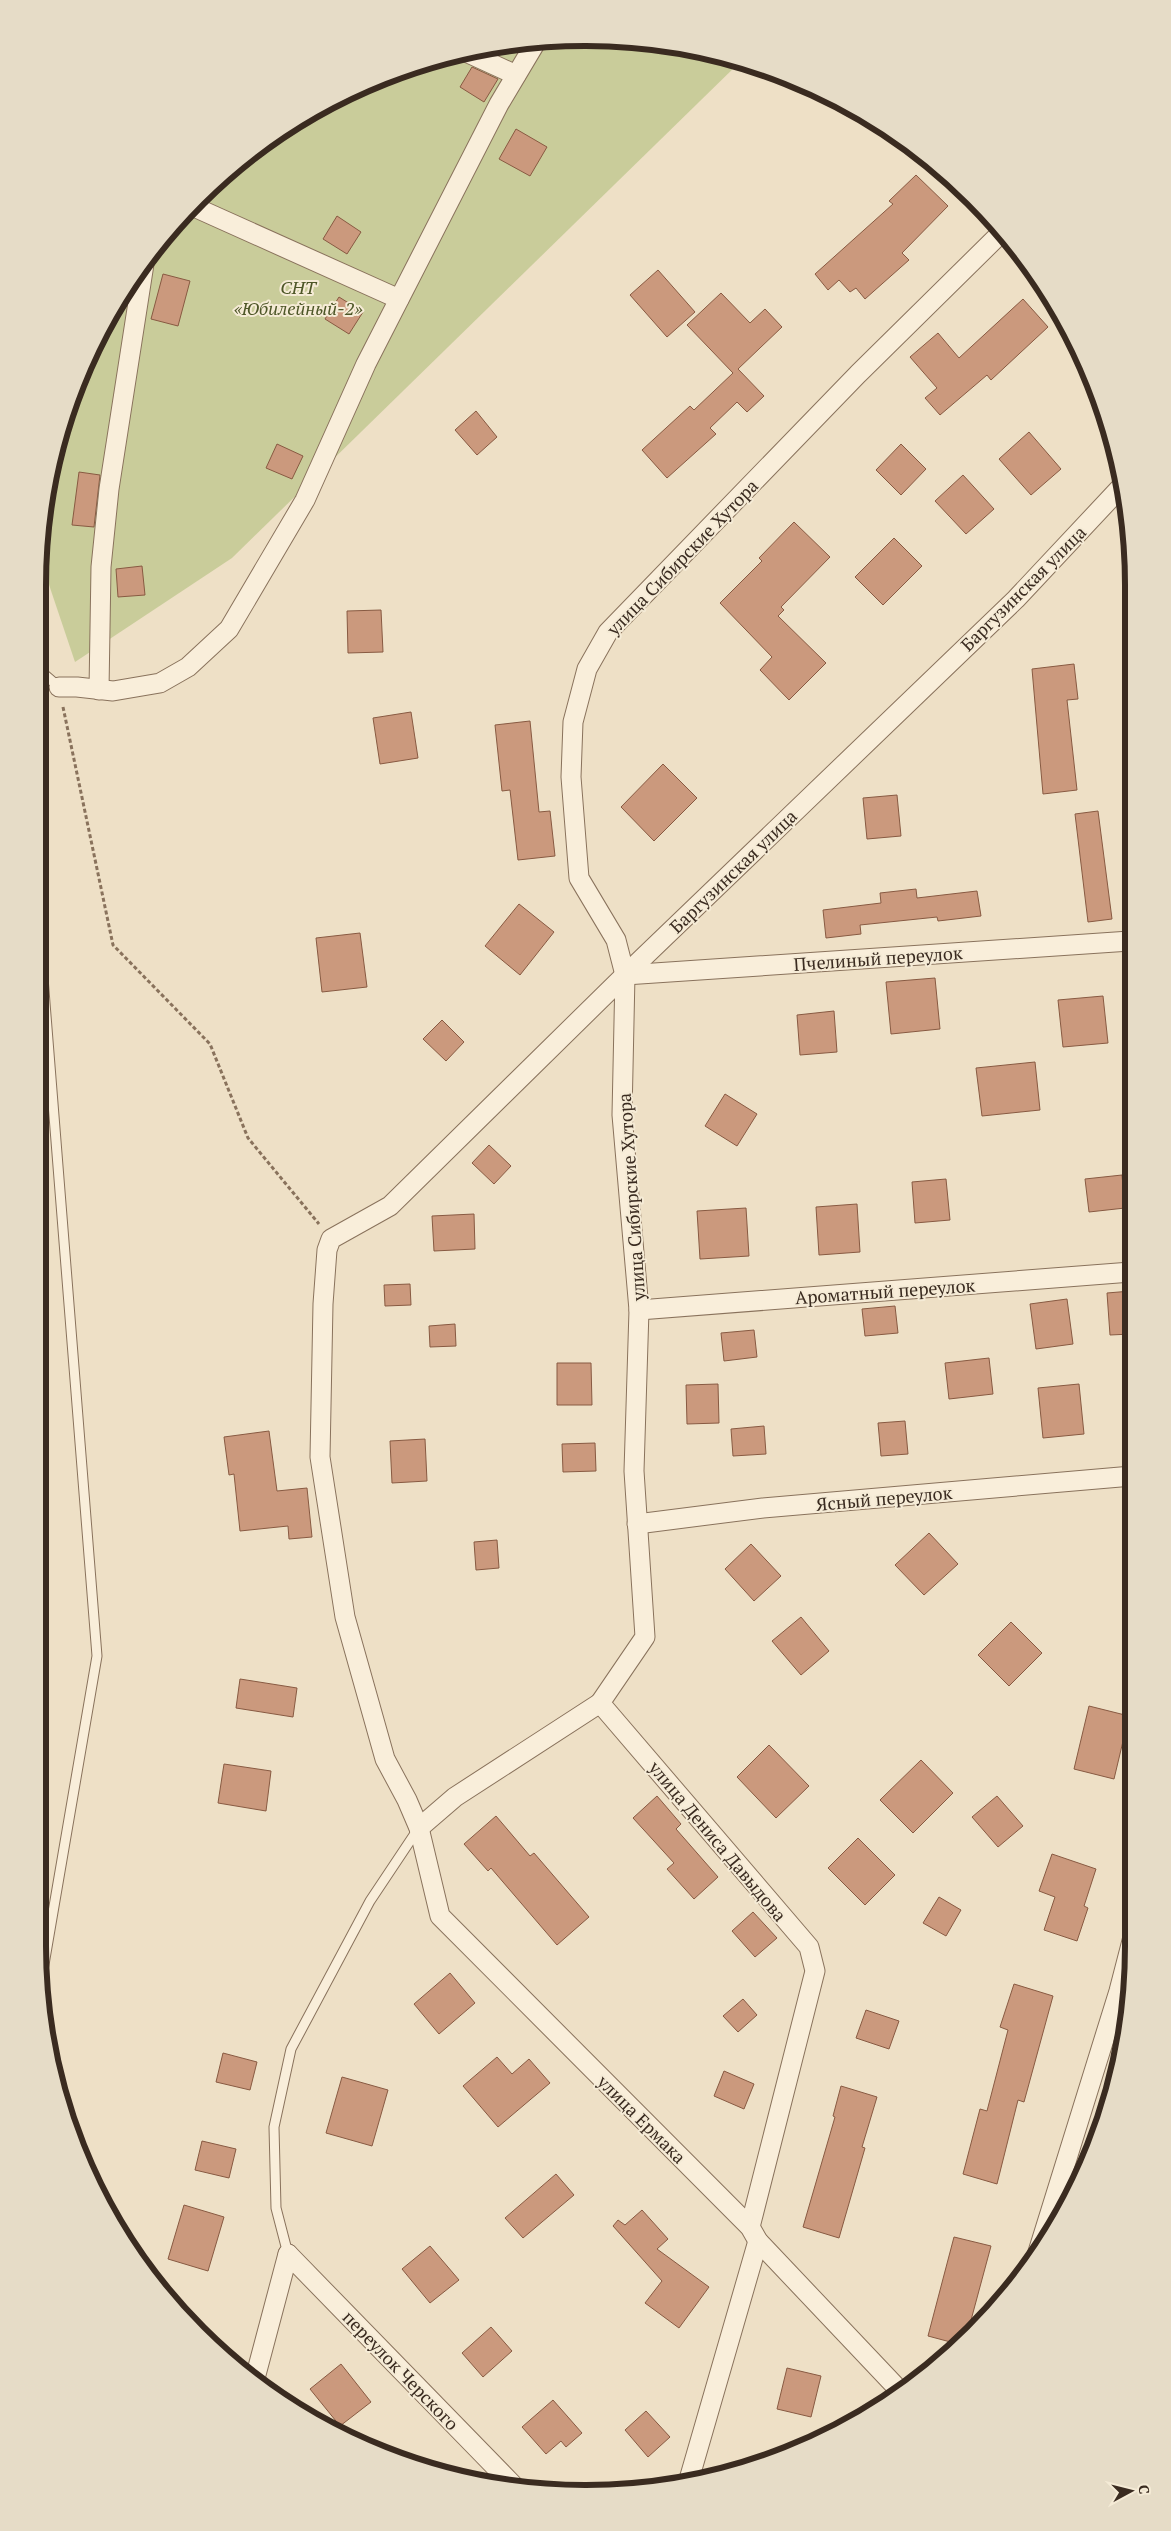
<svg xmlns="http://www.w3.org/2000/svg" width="1171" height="2531" font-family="'PT Serif',serif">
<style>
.green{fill:#c9cc9a}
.building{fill:#cb997d;stroke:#885a42}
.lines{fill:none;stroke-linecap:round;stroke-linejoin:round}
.service-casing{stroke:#89725c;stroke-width:11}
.minor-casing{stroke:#89725c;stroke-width:21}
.path{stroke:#89725c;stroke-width:3;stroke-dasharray:4 2.5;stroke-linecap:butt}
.service{stroke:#f9eeda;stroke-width:9}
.minor{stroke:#f9eeda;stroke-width:19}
.labels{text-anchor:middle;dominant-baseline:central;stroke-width:4;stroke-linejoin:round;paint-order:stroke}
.park-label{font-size:18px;font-style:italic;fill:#4d5627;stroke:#f5ebd6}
.street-label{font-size:18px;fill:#3a2b20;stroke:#f5ebd6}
.rim{fill:none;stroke:#3a2b20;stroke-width:6}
</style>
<rect width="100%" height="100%" fill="#eee0c6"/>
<polygon class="green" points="585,38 692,48 740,62 232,558 75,662 40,558 48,479 79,376 130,281 198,198 281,130 376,79 478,48"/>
<g class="building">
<polygon points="472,67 498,79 484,102 460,87"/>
<polygon points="516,129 547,147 530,176 499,159"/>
<polygon points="916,175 948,206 902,253 909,260 865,299 856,288 850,292 839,280 828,290 815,274 893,204 889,201"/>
<polygon points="337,216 361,232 347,254 323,239"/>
<polygon points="658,270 695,312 667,337 630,295"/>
<polygon points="163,274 190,281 178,326 151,319"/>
<polygon points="721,293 750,323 765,309 782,327 738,369 764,396 747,412 737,402 710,428 716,434 667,478 642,450 690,406 694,410 733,373 687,325"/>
<polygon points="339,297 363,312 349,334 325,319"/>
<polygon points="1023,299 1048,327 991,380 987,375 940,415 925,398 937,388 910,357 938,333 959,358"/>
<polygon points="476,411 497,437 477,455 455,430"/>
<polygon points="1029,432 1061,469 1031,495 999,459"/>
<polygon points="277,444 303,456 292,479 266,468"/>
<polygon points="901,444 926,469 901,495 876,470"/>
<polygon points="79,472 100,475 94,527 72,525"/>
<polygon points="963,475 994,509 966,534 935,501"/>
<polygon points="794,522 830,557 781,607 784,610 778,616 826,663 789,700 760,670 772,657 720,603 762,561 759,558"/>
<polygon points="894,538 922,566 883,605 855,577"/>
<polygon points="142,566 145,595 118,597 116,569"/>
<polygon points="381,610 383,652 348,653 347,611"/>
<polygon points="1074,664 1078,699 1067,700 1077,790 1043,794 1032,669"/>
<polygon points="411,712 418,758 380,764 373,718"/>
<polygon points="530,721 539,812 550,811 555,856 518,860 510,790 502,791 495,725"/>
<polygon points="663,764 697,798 654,841 621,807"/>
<polygon points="897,795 901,836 867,839 863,798"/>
<polygon points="1098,811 1112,919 1088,922 1075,814"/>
<polygon points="916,889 917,898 977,891 981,916 938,921 937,917 860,925 861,934 826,938 823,910 881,903 880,893"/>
<polygon points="519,904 554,932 520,975 485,946"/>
<polygon points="360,933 367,987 322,992 316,938"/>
<polygon points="935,978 940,1029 891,1034 886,982"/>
<polygon points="1103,996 1108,1043 1063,1047 1058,1000"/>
<polygon points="834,1011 837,1052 800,1055 797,1015"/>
<polygon points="442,1020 464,1042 446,1061 423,1039"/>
<polygon points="1035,1062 1040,1110 982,1116 976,1068"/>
<polygon points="725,1094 757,1114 737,1146 705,1126"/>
<polygon points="489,1145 511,1166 494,1184 472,1163"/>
<polygon points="1122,1175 1125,1208 1089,1212 1085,1179"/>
<polygon points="946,1179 950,1220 915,1223 912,1182"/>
<polygon points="857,1204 860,1252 819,1255 816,1207"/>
<polygon points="746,1208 749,1256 700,1259 697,1211"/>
<polygon points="474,1214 475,1249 434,1251 432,1216"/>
<polygon points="410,1284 411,1305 385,1306 384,1285"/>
<polygon points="1131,1291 1131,1334 1110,1335 1107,1293"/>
<polygon points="1067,1299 1073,1344 1036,1349 1030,1304"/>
<polygon points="895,1306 898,1333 865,1336 862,1309"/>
<polygon points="455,1324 456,1346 430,1347 429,1326"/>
<polygon points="754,1330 757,1357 724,1361 721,1333"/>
<polygon points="989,1358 993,1394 949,1399 945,1363"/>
<polygon points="557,1363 591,1363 592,1405 557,1405"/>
<polygon points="718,1384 719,1423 687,1424 686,1385"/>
<polygon points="1079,1384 1084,1434 1043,1438 1038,1388"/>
<polygon points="905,1421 908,1454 881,1456 878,1423"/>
<polygon points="764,1426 766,1454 733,1456 731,1429"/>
<polygon points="269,1431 277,1491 307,1488 312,1537 289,1539 288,1526 240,1531 234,1474 229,1475 224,1437"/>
<polygon points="425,1439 427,1481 392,1483 390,1441"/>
<polygon points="595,1443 596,1471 563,1472 562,1444"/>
<polygon points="929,1533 958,1564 924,1595 895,1565"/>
<polygon points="497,1540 499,1568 476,1570 474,1542"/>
<polygon points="751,1544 781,1576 754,1601 725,1569"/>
<polygon points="801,1617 829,1651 801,1675 772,1641"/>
<polygon points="1011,1622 1042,1653 1009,1686 978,1655"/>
<polygon points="240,1679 297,1688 293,1717 236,1708"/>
<polygon points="1089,1706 1129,1716 1114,1779 1074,1769"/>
<polygon points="769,1745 809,1786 776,1818 737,1777"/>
<polygon points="921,1760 953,1793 913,1833 880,1800"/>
<polygon points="224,1764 271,1771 266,1811 218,1803"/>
<polygon points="657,1796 681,1824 676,1829 718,1877 694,1899 667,1869 674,1863 633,1818"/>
<polygon points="997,1796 1023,1826 998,1847 972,1817"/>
<polygon points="496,1816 530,1856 534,1853 589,1917 557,1945 491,1868 488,1871 464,1844"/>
<polygon points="858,1838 895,1875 865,1905 828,1868"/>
<polygon points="1052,1854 1096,1869 1084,1906 1088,1908 1077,1941 1044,1930 1055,1897 1039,1891"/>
<polygon points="939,1897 961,1910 946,1936 923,1923"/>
<polygon points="753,1912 777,1938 755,1957 732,1931"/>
<polygon points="450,1973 475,2003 439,2034 414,2004"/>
<polygon points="1014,1984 1053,1996 1024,2102 1018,2100 997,2184 963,2174 980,2109 987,2111 1008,2030 1000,2027"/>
<polygon points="743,1999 757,2015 738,2032 723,2016"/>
<polygon points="866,2010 899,2021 889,2049 856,2038"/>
<polygon points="223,2053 257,2062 250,2090 216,2082"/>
<polygon points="497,2057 512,2074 529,2059 550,2083 498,2127 463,2086"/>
<polygon points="724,2071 754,2084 744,2109 714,2096"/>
<polygon points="342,2077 388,2090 372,2146 326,2133"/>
<polygon points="841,2086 877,2097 862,2147 865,2148 839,2238 803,2227 835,2117 833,2116"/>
<polygon points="202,2141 236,2149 229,2178 195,2170"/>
<polygon points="556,2174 574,2195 523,2238 505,2218"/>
<polygon points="184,2205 224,2217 208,2271 168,2259"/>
<polygon points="642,2210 668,2239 657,2249 709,2287 679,2328 645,2303 662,2281 613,2226 618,2220 625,2225"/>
<polygon points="954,2237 991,2246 967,2335 958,2344 928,2336"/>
<polygon points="430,2246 459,2280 430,2303 402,2269"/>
<polygon points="491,2327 512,2351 483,2377 462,2353"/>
<polygon points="341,2364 371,2402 340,2426 310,2389"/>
<polygon points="787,2368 821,2376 811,2417 777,2409"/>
<polygon points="553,2400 582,2433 566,2447 561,2441 546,2454 522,2427"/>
<polygon points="646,2411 670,2437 648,2457 625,2430"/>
</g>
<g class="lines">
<defs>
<g id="service">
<polyline points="38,669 59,687"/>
<polyline points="38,915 97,1656 41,1982"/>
<polyline points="288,2254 276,2208 274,2127 291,2049 370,1901 418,1829"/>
</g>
<g id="minor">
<polyline points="466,52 516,75"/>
<polyline points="192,206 399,299"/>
<polyline points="59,687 77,687 113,691 160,683 188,667 229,629 305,500 366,364 499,104 536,42"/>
<polyline points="99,690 101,567 109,489 144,264"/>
<polyline points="625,975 1130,941"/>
<polyline points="639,1310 1131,1272"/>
<polyline points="637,1524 763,1508 1132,1476"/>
<polyline points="419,1828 455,1797 600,1703"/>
<polyline points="750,2227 815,1971 809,1947 600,1703 645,1637 634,1471 639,1310 622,1115 625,975 616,940 579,878 571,777 573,722 587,669 608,632 858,374 1001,233"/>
<polyline points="288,2254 514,2486"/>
<polyline points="1037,2255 1119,1991 1133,1937"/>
<polyline points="254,2382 288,2254"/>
<polyline points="901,2392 758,2241 750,2227 440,1916 419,1828 407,1800 385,1759 345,1617 320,1457 323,1304 327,1250 331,1239 390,1206 625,975 1016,599 1121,487"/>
<polyline points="688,2483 758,2241"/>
</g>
</defs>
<use href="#service" class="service-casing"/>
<use href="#minor" class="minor-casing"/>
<polyline class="path" points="63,707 113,945 210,1044 248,1138 319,1224"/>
<use href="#service" class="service"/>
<use href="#minor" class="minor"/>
</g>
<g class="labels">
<g class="park-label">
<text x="298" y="287">СНТ<tspan x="298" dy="21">«Юбилейный-2»</tspan></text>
</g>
<g class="street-label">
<text transform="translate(682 557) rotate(-46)">улица Сибирские Хутора</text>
<text transform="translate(1023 588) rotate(-45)">Баргузинская улица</text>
<text transform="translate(733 871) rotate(-44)">Баргузинская улица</text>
<text transform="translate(878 958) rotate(-4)">Пчелиный переулок</text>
<text transform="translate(631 1197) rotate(-94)">улица Сибирские Хутора</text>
<text transform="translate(885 1291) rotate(-4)">Ароматный переулок</text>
<text transform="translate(884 1498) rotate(-5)">Ясный переулок</text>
<text transform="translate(718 1841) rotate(50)">улица Дениса Давыдова</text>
<text transform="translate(642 2119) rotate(45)">улица Ермака</text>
<text transform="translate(401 2370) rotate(46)">переулок Черского</text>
</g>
</g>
<path d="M0 0H1171V2531H0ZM585 46H586A539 539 0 0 1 1125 585V1946A539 539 0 0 1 586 2485H585A539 539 0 0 1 46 1946V585A539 539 0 0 1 585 46Z" fill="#e6dcc7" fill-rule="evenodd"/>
<path class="rim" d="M585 46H586A539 539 0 0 1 1125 585V1946A539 539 0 0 1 586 2485H585A539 539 0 0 1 46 1946V585A539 539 0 0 1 585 46Z"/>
<g transform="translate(1131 2491) rotate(83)" stroke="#f5ebd6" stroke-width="4" paint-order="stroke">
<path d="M0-4L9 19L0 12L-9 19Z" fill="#3a2b20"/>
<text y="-8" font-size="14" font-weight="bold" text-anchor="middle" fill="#3a2b20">С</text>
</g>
</svg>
